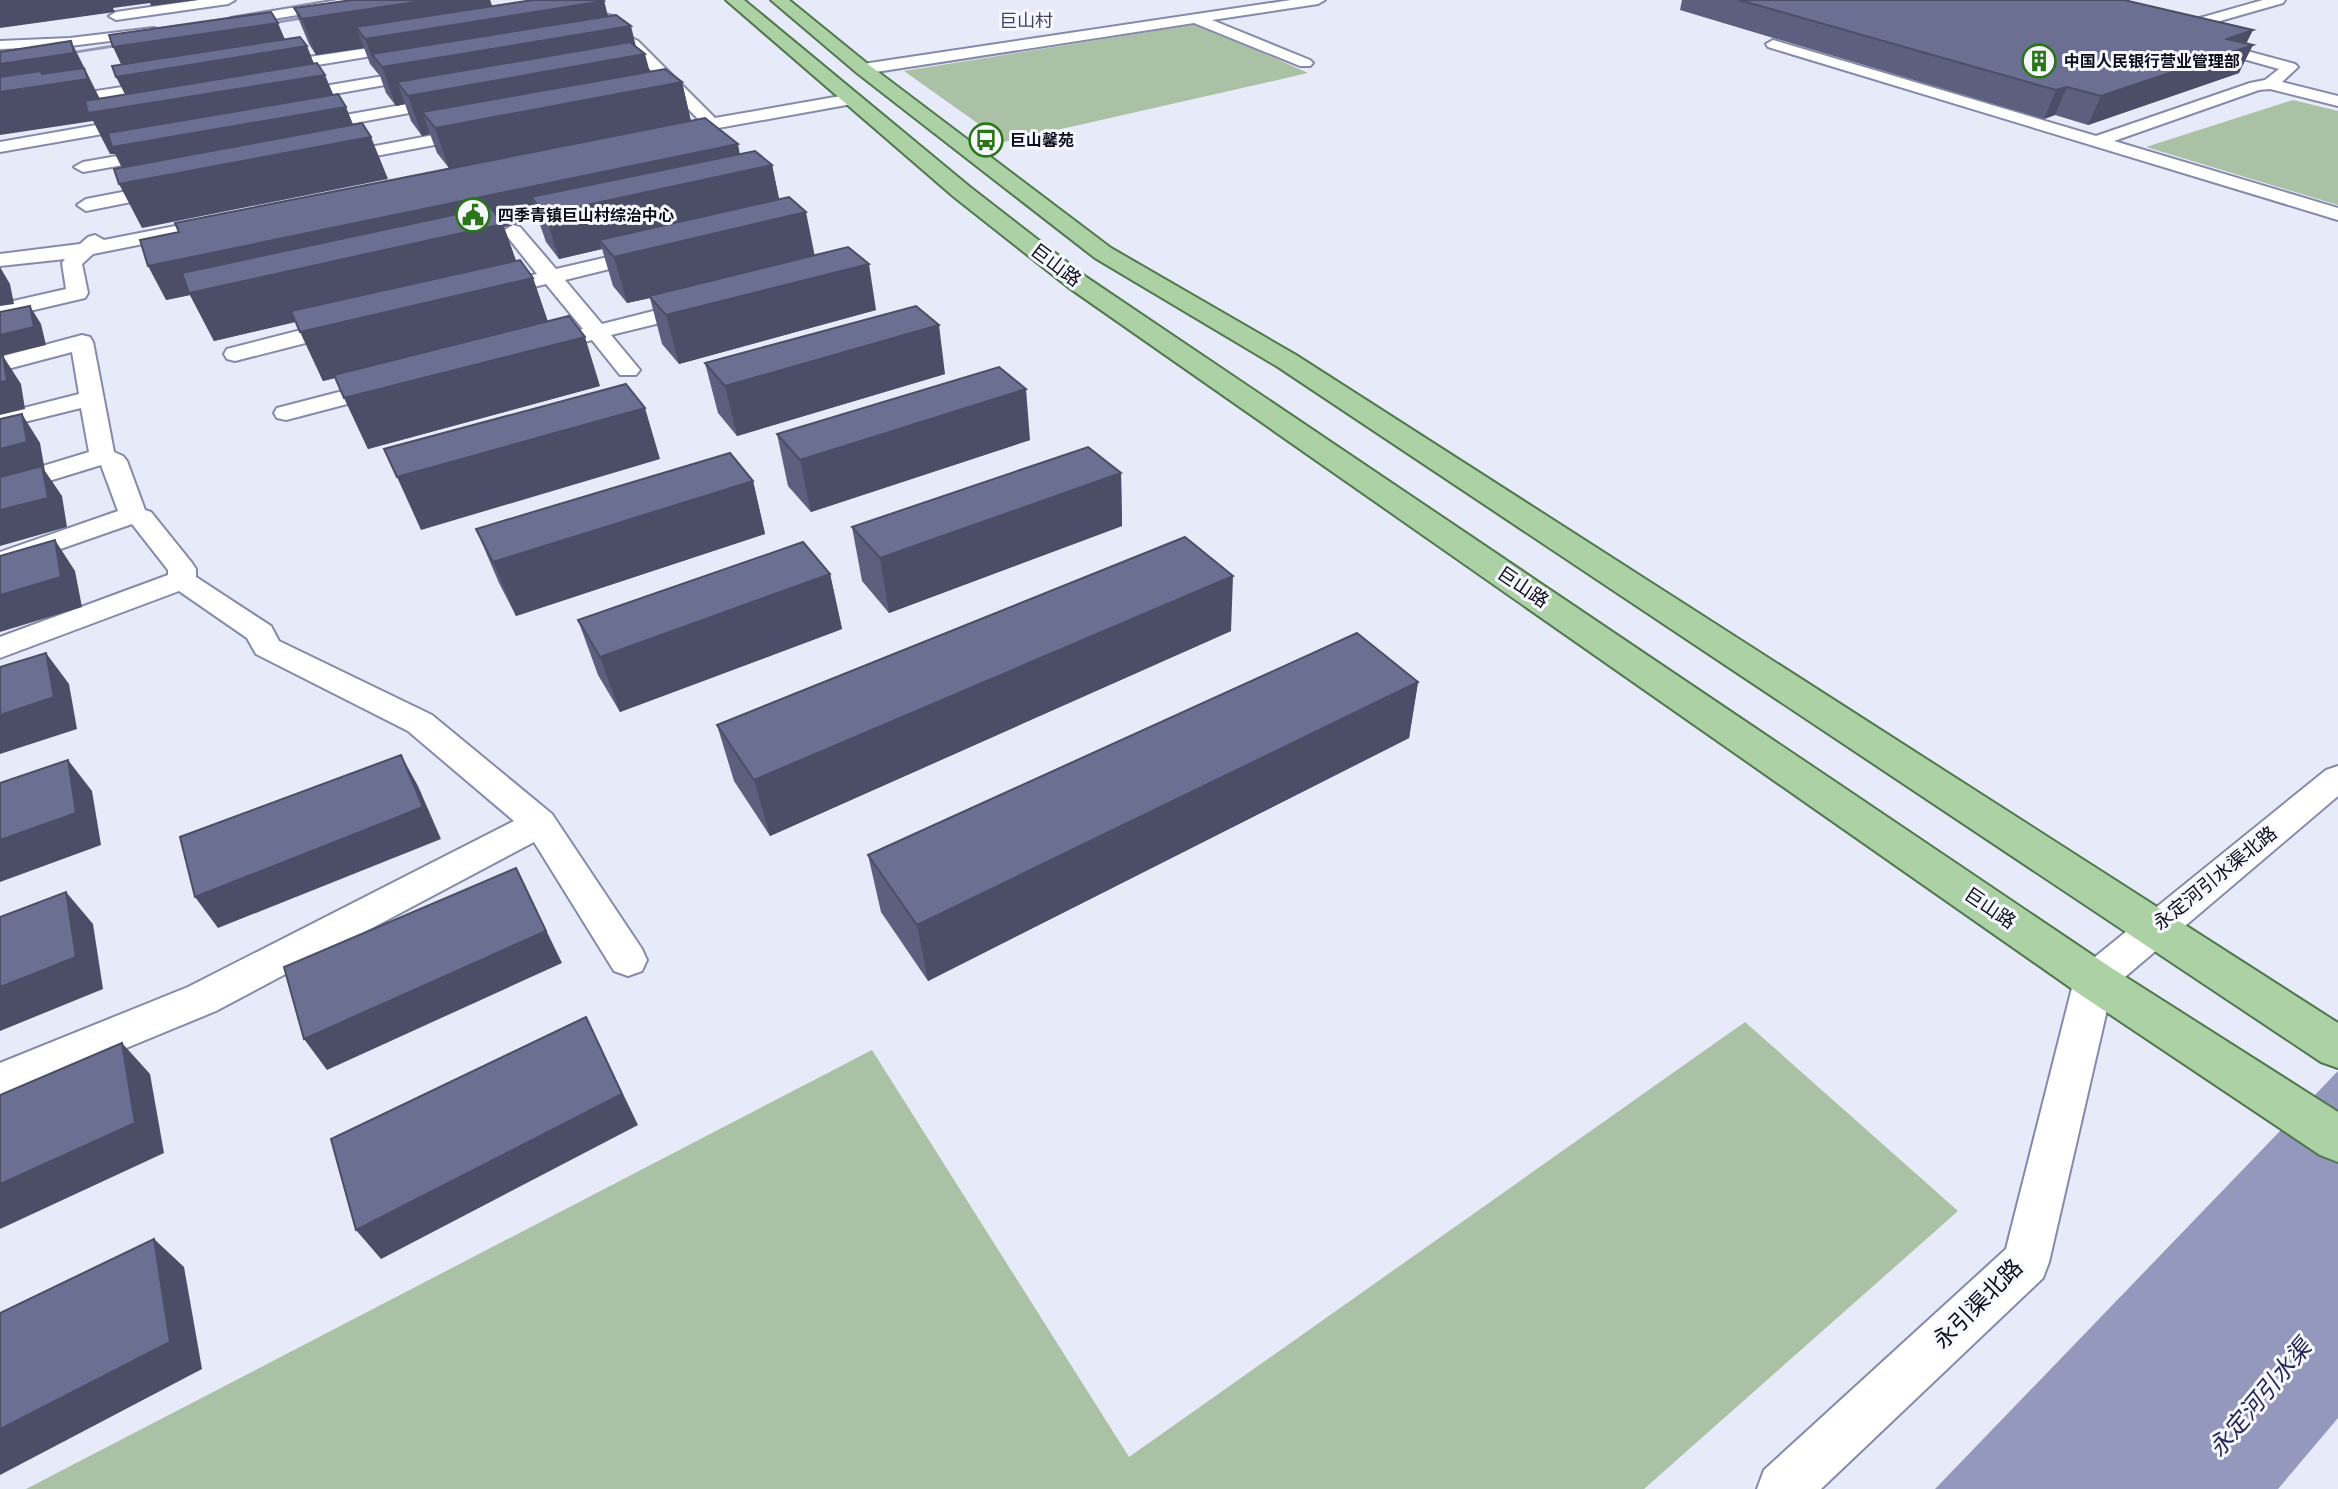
<svg xmlns="http://www.w3.org/2000/svg" width="2338" height="1489" font-family="'Work Sans','Noto Sans SC',sans-serif">
<style>
.green{fill:#aac1a5}
.water{fill:#9398bc}
.lines{fill:none;stroke-linecap:round;stroke-linejoin:round}
.stream{fill:#9398bc;fill-rule:evenodd}
.street-casing{stroke:#858aab;stroke-width:4}
.primary-casing{stroke:#50784d;stroke-width:4}
.street{fill:#fff;fill-rule:evenodd}
.primary{fill:#acd1a5;fill-rule:evenodd}
.wall{fill:#5c607e}
.shaded-wall{fill:#4b4e66}
.building{fill:#6b7092;stroke:#4b4e66;stroke-width:2}
.labels{text-anchor:middle;dominant-baseline:central;stroke-width:6;stroke-linejoin:round;paint-order:stroke}
.far-poi-label{font-size:16px;font-weight:bold;fill:#0c0d19;stroke:#f6f7ff;text-anchor:start}
.far-neighbourhood-label{font-size:18px;fill:#3f4260;stroke:#f6f7ff}
.street-label{font-size:19px;fill:#0c0d19;stroke:#f6f7ff}
.near-street-label{font-size:23px;fill:#0c0d19;stroke:#f6f7ff}
.near-water-label{font-size:24px;font-style:italic;fill:#242655;stroke:#f6f7ff}
</style>
<rect width="100%" height="100%" fill="#e7eaf8"/>
<g class="green">
<polygon points="1198,24 1308,73 1004,142 904,71"/>
<polygon points="2293,100 2338,111 2338,205 2146,147"/>
<polygon points="1745,1022 1958,1211 1644,1489 26,1489 872,1050 1129,1457"/>
</g>
<polygon class="water" points="2338,1071 2338,1418 2278,1489 1935,1489"/>
<g class="lines">
<g class="stream">
<polygon points="315,14 317,17 263,26 260,24"/>
<polygon points="128,42 130,45 59,56 56,54"/>
</g>
<defs>
<g id="street">
<polygon points="199,0 235,0 228,4 116,20 109,16 116,12"/>
<polygon points="338,0 370,0 363,4 231,26 224,22 231,18"/>
<polygon points="1291,0 1325,0 1318,4 1212,20 1310,60 1313,63 1310,66 1300,66 1194,23 863,74 855,69 863,64"/>
<polygon points="2263,0 2285,0 2283,3 2171,35 2161,35 2159,32 2161,29"/>
<polygon points="604,14 617,17 630,37 638,41 715,118 852,94 860,99 852,104 668,137 662,136 659,132 662,128 700,121 628,47 620,43 607,23 599,21 597,18"/>
<polygon points="153,28 158,29 160,32 158,35 70,46 0,49 0,41 70,38"/>
<polygon points="1773,40 2096,136 2250,83 2265,80 2279,69 2201,47 2199,44 2201,41 2206,40 2295,64 2298,67 2282,82 2338,96 2338,106 2270,89 2259,90 2114,141 2338,208 2338,220 1768,47 1766,44"/>
<polygon points="409,42 416,46 414,49 269,73 261,68 269,63"/>
<polygon points="425,69 433,74 430,77 289,102 281,97 289,92"/>
<polygon points="167,80 173,82 175,85 173,88 0,116 0,106"/>
<polygon points="452,96 460,101 458,104 306,132 298,127 306,122"/>
<polygon points="142,117 150,122 148,126 0,152 0,142"/>
<polygon points="476,127 482,128 485,132 482,136 333,164 324,159 333,154"/>
<polygon points="163,148 172,153 169,157 83,172 74,167 83,162"/>
<polygon points="169,183 176,185 178,189 176,193 86,211 77,205 86,199"/>
<polygon points="221,217 231,223 228,227 93,254 82,264 88,293 85,298 0,318 0,304 66,289 62,263 65,259 0,266 0,254 80,244 88,237 95,235 104,240"/>
<polygon points="513,225 520,227 556,269 651,247 658,249 661,253 658,257 565,280 602,324 697,300 705,302 708,307 705,312 611,335 640,370 636,375 620,375 592,340 539,354 531,352 528,347 531,342 583,329 546,284 492,297 484,296 481,291 484,286 537,274 503,231"/>
<polygon points="344,319 352,321 355,326 352,331 235,361 227,359 224,354 227,349"/>
<polygon points="82,335 90,337 93,342 114,452 123,456 127,461 145,510 151,512 192,563 196,569 196,577 271,626 279,641 432,715 552,814 642,949 647,960 642,971 628,976 614,971 534,842 216,1011 0,1100 0,1063 188,987 514,821 408,731 256,654 247,638 179,591 0,658 0,637 168,575 168,570 132,524 0,570 0,552 118,511 101,465 0,496 0,479 89,452 81,408 0,428 0,414 79,394 72,352 0,371 0,357"/>
<polygon points="389,379 397,381 401,386 397,391 286,420 277,418 274,413 277,408"/>
<polygon points="2338,766 2338,796 2112,988 2049,1262 2043,1278 1821,1489 1757,1489 1764,1470 2006,1249 2074,980 2080,969 2326,770"/>
</g>
<g id="primary">
<polygon points="726,0 744,0 970,187 1086,277 2110,967 2338,1112 2338,1162 2320,1155 2078,993 1068,287 954,197"/>
<polygon points="771,0 789,0 869,65 1111,248 1296,355 2338,1023 2338,1068 2321,1062 1278,367 1095,258 857,73"/>
</g>
</defs>
<use href="#street" class="street-casing"/>
<use href="#primary" class="primary-casing"/>
<use href="#street" class="street"/>
<use href="#primary" class="primary"/>
</g>
<g class="wall">
<polygon points="352,0 490,0 492,6 604,1 608,16 636,47 650,71 682,82 691,121 740,154 772,165 779,199 814,255 876,310 679,364 662,344 650,298 627,303 613,286 602,249 559,259 546,242 538,219 504,227 516,261 533,278 548,322 600,386 368,449 335,378 323,381 296,322 214,341 190,295 166,300 179,232 449,168 437,153 430,134 422,136 411,121 405,104 396,106 386,93 380,76 370,64 364,48 316,55 309,44 294,8"/>
<polygon points="1682,0 2124,0 2246,44 2239,73 2088,125 2055,115 2044,119 1680,10"/>
<polygon points="705,363 945,374 737,436 718,413"/>
<polygon points="777,434 1030,440 811,512 788,486"/>
<polygon points="1121,473 1122,526 889,613 862,581 852,527"/>
<polygon points="753,481 765,534 516,616 499,583 476,529"/>
<polygon points="830,574 842,629 620,712 598,675 578,620"/>
<polygon points="1231,631 770,836 734,781 717,725"/>
<polygon points="1418,682 1409,738 928,981 881,912 868,855"/>
</g>
<g class="shaded-wall">
<polygon points="0,0 197,0 151,6 150,3 113,8 115,12 0,28"/>
<polygon points="429,0 490,0 496,18 604,1 611,29 631,26 638,55 645,54 654,87 682,82 691,122 449,169 435,128 422,112 430,134 422,136 408,96 397,82 405,104 396,106 382,67 372,54 379,76 365,39 356,27 364,48 316,55 302,19"/>
<polygon points="278,23 289,49 307,46 319,76 325,75 339,108 346,107 359,139 371,137 388,179 142,228 119,184 129,182 115,154 110,154 93,121 0,135 0,64 71,41 104,107 131,106 116,77 126,75 113,47"/>
<polygon points="2253,30 2244,48 2253,45 2239,73 2088,125 2101,96 2227,39"/>
<polygon points="2067,87 2055,115 2044,119 2056,90"/>
<polygon points="738,144 743,171 772,165 781,208 599,240 602,249 559,259 545,214 531,197 538,219 504,227 519,269 214,341 190,295 166,300 148,266"/>
<polygon points="806,212 815,257 649,296 650,298 627,303 614,257"/>
<polygon points="869,264 876,310 679,364 666,315"/>
<polygon points="0,267 10,284 14,304 0,306"/>
<polygon points="533,278 549,325 323,381 300,332"/>
<polygon points="30,306 41,324 46,345 0,356 0,335"/>
<polygon points="939,325 945,374 737,436 725,386"/>
<polygon points="585,337 600,386 368,449 344,398"/>
<polygon points="3,356 21,384 25,409 0,415 0,382"/>
<polygon points="1026,389 1030,440 811,512 800,460"/>
<polygon points="645,408 660,459 421,530 397,477"/>
<polygon points="22,414 40,443 45,471 62,496 67,527 0,546 0,449"/>
<polygon points="1121,473 1122,526 889,613 880,558"/>
<polygon points="753,481 765,534 516,616 493,562"/>
<polygon points="55,540 75,571 82,607 0,632 0,595"/>
<polygon points="830,574 842,629 620,712 600,657"/>
<polygon points="1233,576 1231,631 770,836 754,780"/>
<polygon points="46,653 69,684 77,729 0,754 0,715"/>
<polygon points="1418,682 1409,738 928,981 917,925"/>
<polygon points="401,755 418,786 441,839 218,928 195,897"/>
<polygon points="68,760 92,791 101,845 0,882 0,840"/>
<polygon points="516,868 562,963 327,1070 304,1039"/>
<polygon points="66,892 93,924 103,989 0,1031 0,987"/>
<polygon points="586,1017 638,1125 381,1259 356,1230"/>
<polygon points="122,1043 150,1074 164,1153 0,1229 0,1184"/>
<polygon points="154,1239 184,1267 202,1369 0,1475 0,1429"/>
</g>
<g class="building">
<polygon points="352,0 429,0 302,19 294,8"/>
<polygon points="533,0 603,0 604,1 365,39 356,27"/>
<polygon points="1739,0 2124,0 2253,30 2227,39 2253,45 2101,96 2067,87 2056,90"/>
<polygon points="271,12 278,23 113,47 109,35"/>
<polygon points="616,15 631,26 382,67 372,54"/>
<polygon points="300,37 307,46 116,77 112,66"/>
<polygon points="71,41 74,53 0,64 0,52"/>
<polygon points="630,42 645,54 408,96 397,82"/>
<polygon points="317,63 325,75 88,113 85,101"/>
<polygon points="84,68 88,79 0,92 0,77 41,71 42,74"/>
<polygon points="665,69 682,82 435,128 422,112"/>
<polygon points="338,94 346,107 112,147 108,133"/>
<polygon points="705,118 738,144 148,266 140,240 179,232 175,223"/>
<polygon points="362,123 371,137 119,184 114,169"/>
<polygon points="755,151 772,165 545,214 531,197"/>
<polygon points="789,197 806,212 614,257 599,240"/>
<polygon points="490,207 503,224 189,293 182,273"/>
<polygon points="848,247 869,264 666,315 649,296"/>
<polygon points="520,260 533,278 300,332 291,311"/>
<polygon points="0,271 3,285 0,286"/>
<polygon points="30,306 34,327 0,335 0,312"/>
<polygon points="916,306 939,325 725,386 705,363"/>
<polygon points="569,316 585,337 344,398 334,375"/>
<polygon points="3,356 7,381 0,382 0,357"/>
<polygon points="999,367 1026,389 800,460 777,434"/>
<polygon points="626,384 645,408 397,477 384,449"/>
<polygon points="22,414 27,442 0,449 0,419"/>
<polygon points="1088,447 1121,473 880,558 852,527"/>
<polygon points="730,453 753,481 493,562 476,529"/>
<polygon points="42,466 48,498 0,510 0,477"/>
<polygon points="1185,537 1233,576 754,780 717,725"/>
<polygon points="55,540 61,577 0,595 0,556"/>
<polygon points="803,542 830,574 600,657 578,620"/>
<polygon points="1357,633 1418,682 917,925 868,855"/>
<polygon points="46,653 54,697 0,715 0,667"/>
<polygon points="401,755 423,807 195,897 180,837"/>
<polygon points="68,760 76,813 0,840 0,783"/>
<polygon points="516,868 546,931 304,1039 284,967"/>
<polygon points="66,892 76,957 0,987 0,917"/>
<polygon points="586,1017 622,1094 356,1230 331,1139"/>
<polygon points="122,1043 135,1123 0,1184 0,1095"/>
<polygon points="154,1239 170,1342 0,1429 0,1313"/>
</g>
<defs>
<symbol id="building-ring" viewBox="-11 -11 22 22"><circle r="9.5" fill="#f6f7ff" stroke="#2b7519" stroke-width="1.5"/><path d="M-4-6H4V6H1V3H-1V6H-4ZM-2.5-4.3h1.7v1.8h-1.7ZM.8-4.3h1.7v1.8H.8ZM-2.5-1h1.7V.8h-1.7ZM.8-1h1.7V.8H.8Z" fill="#2b7519"/></symbol>
<symbol id="bus-ring" viewBox="-11 -11 22 22"><circle r="9.5" fill="#f6f7ff" stroke="#2b7519" stroke-width="1.5"/><path d="M-5-6H5V4H4V6H2V4H-2V6H-4V4H-5ZM-3.5-4V0h7V-4ZM-3.5 1.2v1.5H-2V1.2ZM2 1.2v1.5H3.5V1.2Z" fill="#2b7519"/></symbol>
<symbol id="civic-ring" viewBox="-11 -11 22 22"><circle r="9.5" fill="#f6f7ff" stroke="#2b7519" stroke-width="1.5"/><path d="M-.6-6.5H3V-4.5H.6V-3L4-1V1h2V6H-6V1h2V-1L-.6-3ZM-1.2 2.5V6h2.4V2.5Z" fill="#2b7519"/></symbol>
</defs>
<g fill-rule="evenodd">
<use href="#building-ring" x="2020" y="42" width="38" height="38"/>
<use href="#bus-ring" x="967" y="121" width="38" height="38"/>
<use href="#civic-ring" x="454" y="196" width="38" height="38"/>
</g>
<g class="labels">
<g class="far-poi-label">
<text x="2064" y="61">中国人民银行营业管理部</text>
<text x="1010" y="140">巨山馨苑</text>
<text x="498" y="215">四季青镇巨山村综治中心</text>
</g>
<g class="far-neighbourhood-label">
<text x="1026" y="20">巨山村</text>
</g>
<g class="street-label">
<text transform="translate(1056 265) rotate(37)">巨山路</text>
<text transform="translate(1523 587) rotate(34)">巨山路</text>
<text transform="translate(2215 878) rotate(-39)">永定河引水渠北路</text>
<text transform="translate(1990 908) rotate(34)">巨山路</text>
</g>
<g class="near-street-label">
<text transform="translate(1978 1304) rotate(-45)">永引渠北路</text>
</g>
<g class="near-water-label">
<text transform="translate(2260 1398) rotate(-50)">永定河引水渠</text>
</g>
</g>
</svg>
